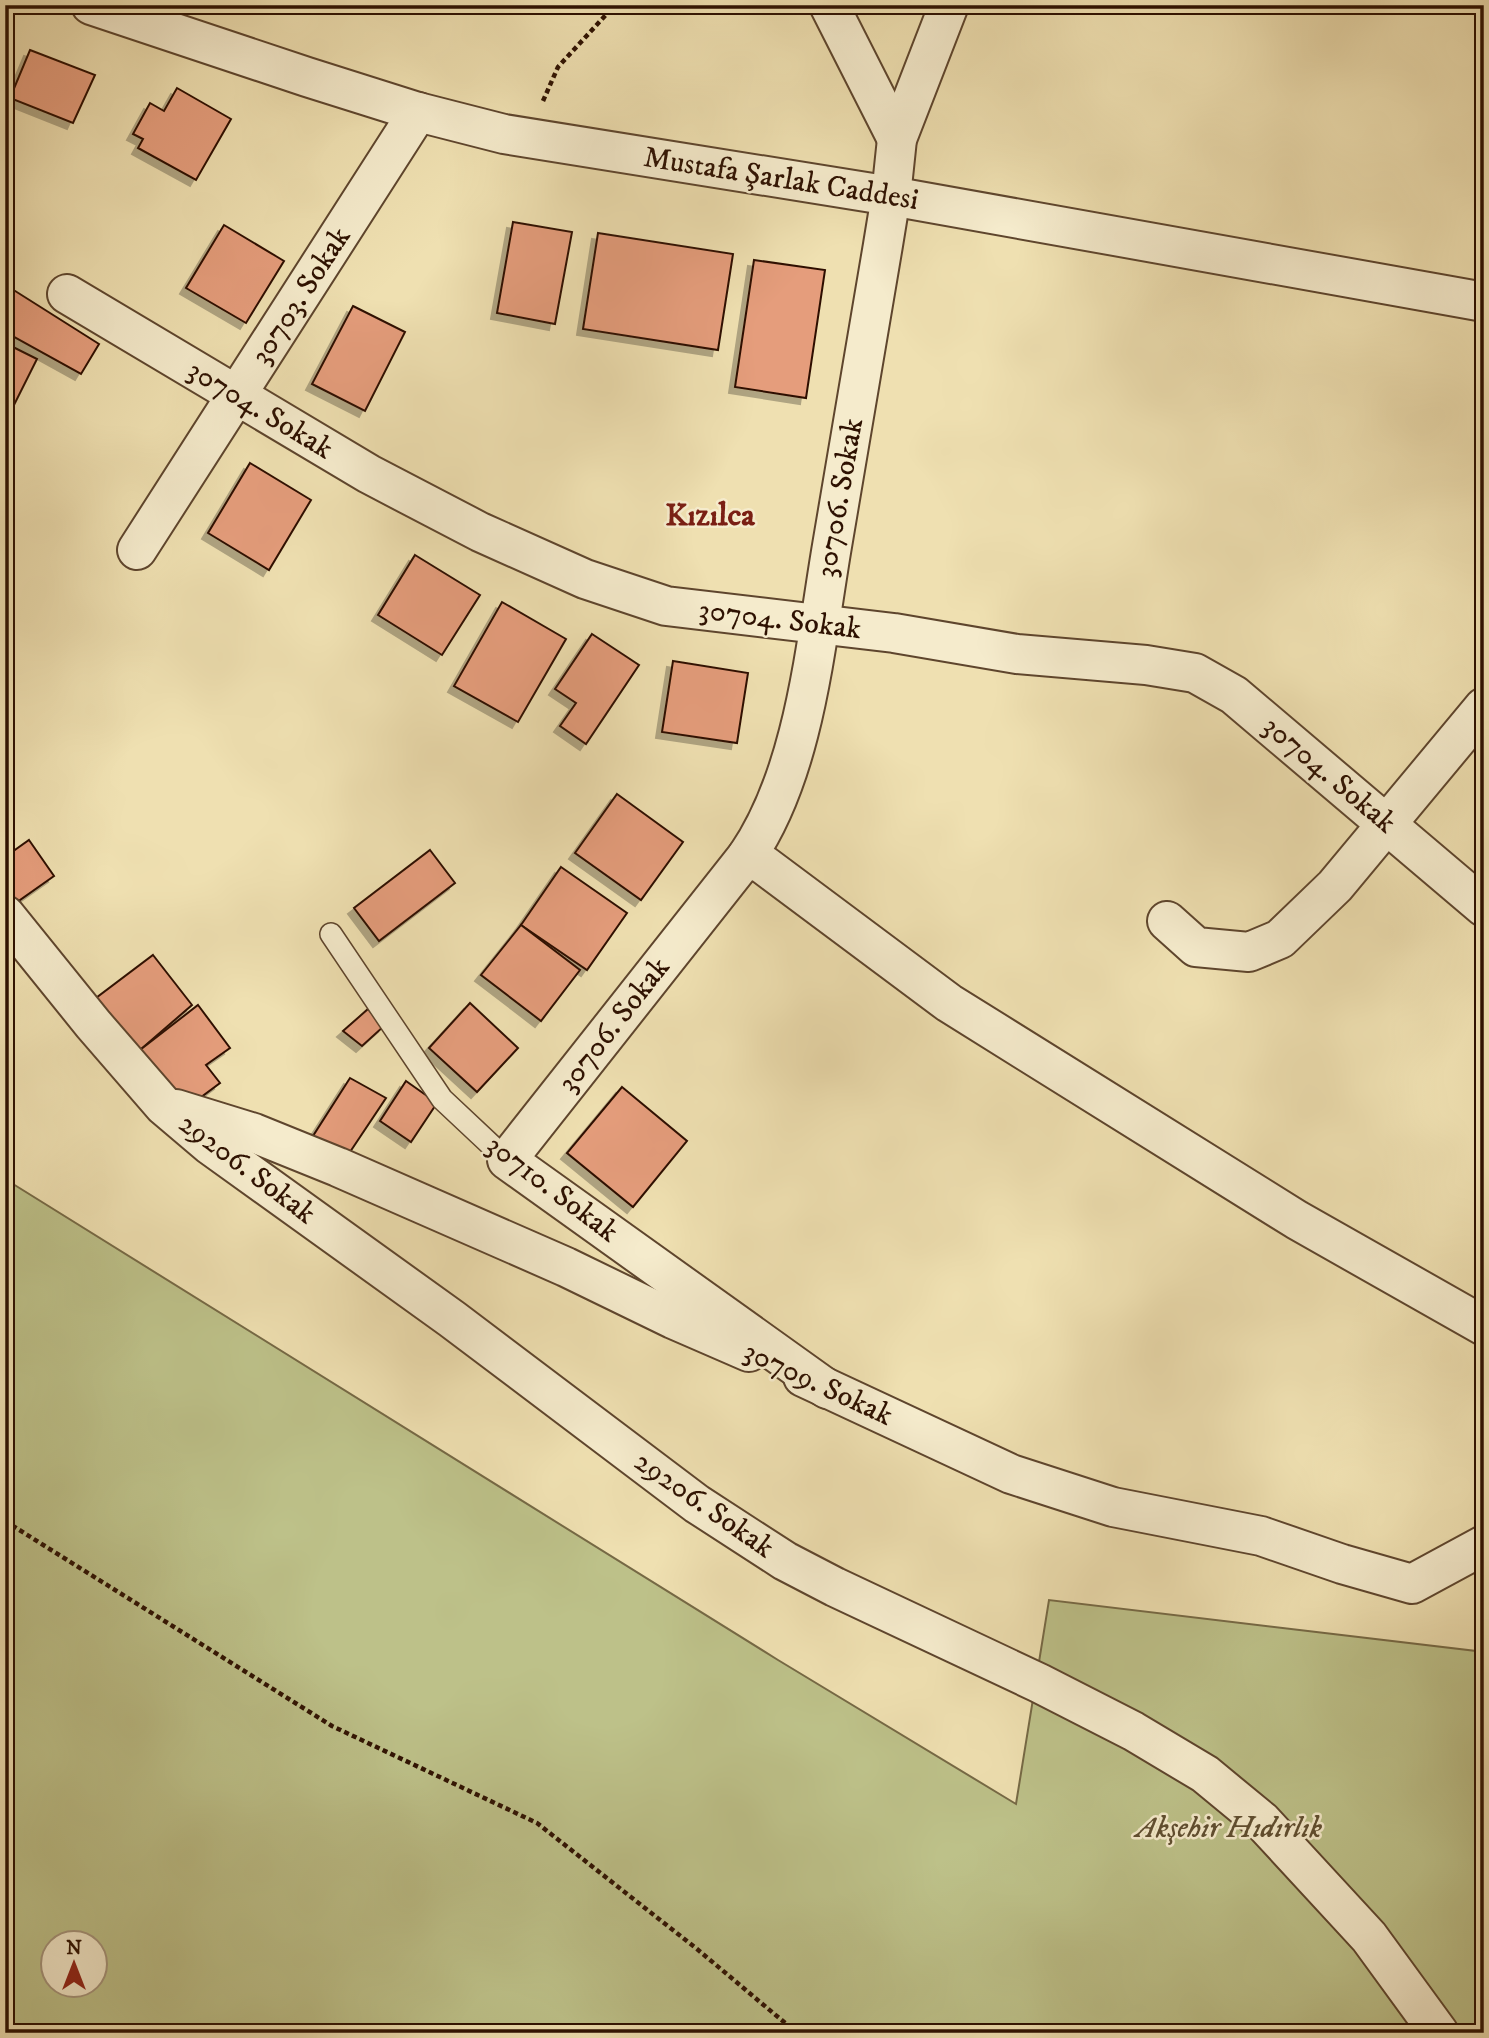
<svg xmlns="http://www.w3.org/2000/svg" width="1489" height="2038" font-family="'IM FELL DW Pica',serif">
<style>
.green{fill:#bdc189;stroke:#766945;stroke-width:2;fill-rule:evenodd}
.building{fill:#e59d7c;stroke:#2e1101;stroke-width:2;filter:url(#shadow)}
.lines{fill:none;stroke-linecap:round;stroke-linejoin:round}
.service-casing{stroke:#5e452d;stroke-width:24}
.minor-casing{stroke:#5e452d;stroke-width:42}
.tertiary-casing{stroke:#5e452d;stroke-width:42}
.path{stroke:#2e1101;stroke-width:4.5;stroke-dasharray:5 3.5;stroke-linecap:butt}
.service{stroke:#f5ebcc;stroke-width:21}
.minor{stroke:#f5ebcc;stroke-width:38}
.tertiary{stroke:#f5ebcc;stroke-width:38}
.labels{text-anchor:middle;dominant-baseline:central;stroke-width:5;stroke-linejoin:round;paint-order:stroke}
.street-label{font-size:30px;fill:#2e1101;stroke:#f5ebcc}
.park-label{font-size:30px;font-style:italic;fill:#604f31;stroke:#f5ebcc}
.neighbourhood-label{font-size:32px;font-weight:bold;fill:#7a1f14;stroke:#f5ebcc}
</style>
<defs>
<filter id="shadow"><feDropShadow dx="-6" dy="6" stdDeviation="0" flood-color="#0004"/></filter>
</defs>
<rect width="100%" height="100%" fill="#efe0b1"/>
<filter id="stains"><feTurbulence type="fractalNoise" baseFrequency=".00286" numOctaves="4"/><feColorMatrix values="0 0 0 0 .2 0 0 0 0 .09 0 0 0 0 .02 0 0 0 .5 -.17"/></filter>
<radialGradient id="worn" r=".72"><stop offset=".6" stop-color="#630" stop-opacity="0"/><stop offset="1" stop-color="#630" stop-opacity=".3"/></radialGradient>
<path class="green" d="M5 1179 778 1660 1016 1804 1049 1600 1476 1651 1484 1670V2033H5ZM52 1944H94V1986H52Z"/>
<g class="building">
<polygon points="30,50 95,75 73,123 10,98"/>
<polygon points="177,88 231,119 196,180 138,148 143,139 133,134 150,103 164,111"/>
<polygon points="513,222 572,232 555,324 497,313"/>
<polygon points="224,225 284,261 246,323 186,288"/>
<polygon points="598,233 733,254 718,350 583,329"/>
<polygon points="754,260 825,270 806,398 735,387"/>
<polygon points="12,289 99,344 81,374 5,332 5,299"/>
<polygon points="353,306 405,332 365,411 312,384"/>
<polygon points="5,343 37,359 14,405 5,401"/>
<polygon points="250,463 311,500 269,570 208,533"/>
<polygon points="415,555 480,595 442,655 378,615"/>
<polygon points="502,602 566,639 518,722 454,686"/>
<polygon points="592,634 639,665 586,744 560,726 576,703 555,689"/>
<polygon points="673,661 748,673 737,743 662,732"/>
<polygon points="617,794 683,842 641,900 575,853"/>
<polygon points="29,840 54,876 10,907 5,900 5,857"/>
<polygon points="430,850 455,883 379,941 354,908"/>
<polygon points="561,867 627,913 587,970 521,925"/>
<polygon points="521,925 580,970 541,1021 481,975"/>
<polygon points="153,955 192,1005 140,1050 96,998"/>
<polygon points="470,1003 518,1048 477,1092 429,1048"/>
<polygon points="198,1005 230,1048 206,1065 220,1083 185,1109 140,1050"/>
<polygon points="368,1009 384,1026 362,1046 343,1031"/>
<polygon points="350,1078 386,1098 348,1155 313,1136"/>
<polygon points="406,1081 437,1103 411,1142 380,1121"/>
<polygon points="622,1087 687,1141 633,1207 567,1153"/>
</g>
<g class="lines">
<defs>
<polyline id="service" points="331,934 442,1099 507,1160"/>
<g id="minor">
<polyline points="829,5 897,139"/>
<polyline points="67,294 369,474 480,532 585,579 666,606 894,633 1017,654 1146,665 1195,673 1234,695 1484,907"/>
<polyline points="137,550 418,112"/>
<polyline points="747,856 764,865 949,1003 1297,1220 1484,1326"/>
<polyline points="5,915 93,1024 164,1106 210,1145 452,1319 697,1504 785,1561 835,1587 1039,1683 1133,1731 1205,1774 1262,1821 1369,1937 1439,2033"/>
<polyline points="1167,921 1196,947 1249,952 1280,939 1335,886 1484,707"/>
<polyline points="176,1109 254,1133 338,1167 566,1267 673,1319 749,1352"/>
<polyline points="803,1377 1011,1474 1113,1507 1261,1536 1342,1564 1412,1584 1484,1545"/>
<path d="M827 1389 507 1160 747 856C805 771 815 646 832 546 852 430 872 313 891 196L897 139 949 5"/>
</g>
<polyline id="tertiary" points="91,5 307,77 418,112 504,134 891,196 1484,302"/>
</defs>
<use href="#service" class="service-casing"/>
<use href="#minor" class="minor-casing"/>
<use href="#tertiary" class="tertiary-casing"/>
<g class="path">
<polyline points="543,101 558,67 615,5"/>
<polyline points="5,1521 332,1726 537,1823 697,1949 797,2033"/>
</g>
<use href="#service" class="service"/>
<use href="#minor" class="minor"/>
<use href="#tertiary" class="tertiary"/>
</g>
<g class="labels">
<g class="street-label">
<text transform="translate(781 179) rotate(9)">Mustafa Şarlak Caddesi</text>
<text transform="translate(301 296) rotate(-57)">30703. Sokak</text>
<text transform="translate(260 410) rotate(31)">30704. Sokak</text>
<text transform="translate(840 498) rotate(-80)">30706. Sokak</text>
<text transform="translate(780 620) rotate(7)">30704. Sokak</text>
<text transform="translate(1329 775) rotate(40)">30704. Sokak</text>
<text transform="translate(614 1025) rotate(-52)">30706. Sokak</text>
<text transform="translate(247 1169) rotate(37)">29206. Sokak</text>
<text transform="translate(552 1189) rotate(37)">30710. Sokak</text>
<text transform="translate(818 1384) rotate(25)">30709. Sokak</text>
<text transform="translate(704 1505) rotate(35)">29206. Sokak</text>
</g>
<g class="park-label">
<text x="1229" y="1828">Akşehir Hıdırlık</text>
</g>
<g class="neighbourhood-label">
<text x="710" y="516">Kızılca</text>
</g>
</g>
<rect width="1489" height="2038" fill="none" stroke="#efe0b1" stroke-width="28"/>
<rect x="7" y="7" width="1475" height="2024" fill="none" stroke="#2e1101" stroke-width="3.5"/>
<rect x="14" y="14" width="1461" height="2010" fill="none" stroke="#2e1101" stroke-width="2"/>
<g transform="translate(74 1964)"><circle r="33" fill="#f5ebcc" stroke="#a5947b" stroke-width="2"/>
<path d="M0-5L12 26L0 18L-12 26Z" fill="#8f2418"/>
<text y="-10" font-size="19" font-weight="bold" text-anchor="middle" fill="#2e1101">N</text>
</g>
<rect width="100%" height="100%" filter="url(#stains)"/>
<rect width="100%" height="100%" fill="url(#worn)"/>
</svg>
